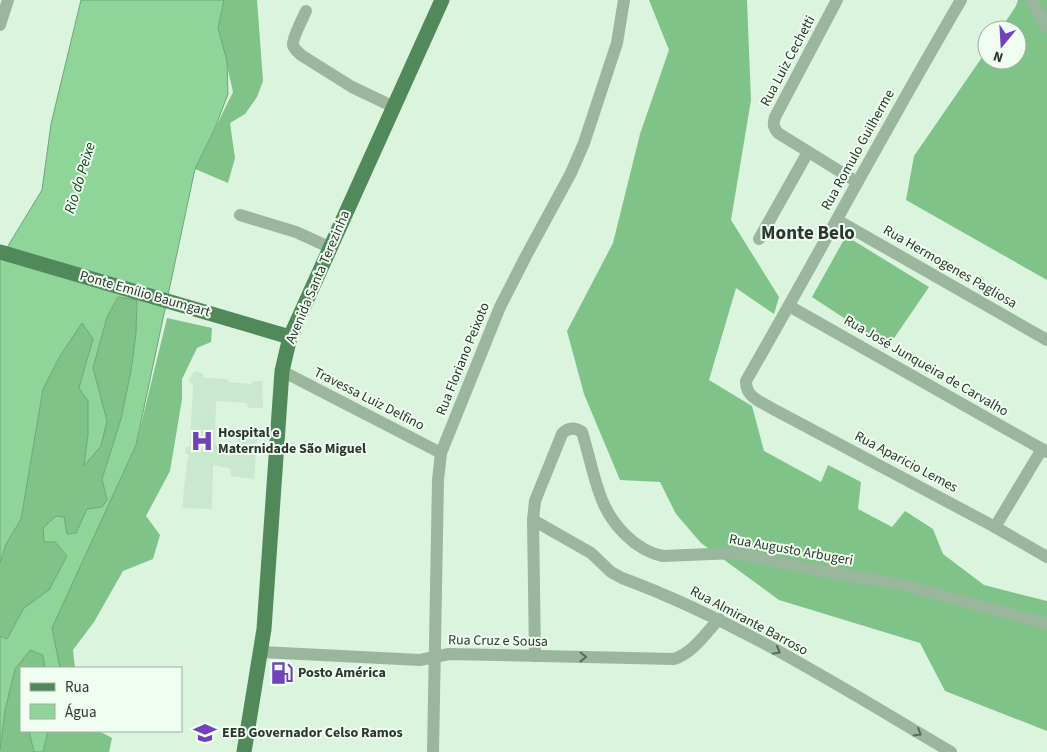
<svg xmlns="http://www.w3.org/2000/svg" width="1047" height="752" font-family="'Source Sans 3',sans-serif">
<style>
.built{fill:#cae8cd}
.forest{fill:#7fc388}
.water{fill:#8fd498;stroke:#71a578}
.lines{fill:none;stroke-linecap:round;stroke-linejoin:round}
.minor{stroke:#9ab79d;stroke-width:12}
.major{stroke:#52895a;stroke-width:15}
.oneway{stroke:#586a5a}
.labels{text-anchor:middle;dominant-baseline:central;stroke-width:4;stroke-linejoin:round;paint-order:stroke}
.street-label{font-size:14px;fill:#2c362d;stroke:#effef1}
.poi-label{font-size:14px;font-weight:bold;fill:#2c362d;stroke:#effef1;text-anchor:start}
.water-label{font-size:15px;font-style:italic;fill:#0f401b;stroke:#effef1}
.district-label{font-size:19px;font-weight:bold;fill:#2c362d;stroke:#effef1}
</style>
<rect width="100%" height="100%" fill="#dbf4dd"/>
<polygon class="built" points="195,371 202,373 205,378 228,379 228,382 252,384 253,381 262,381 263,408 248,408 247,403 216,401 215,443 236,449 238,438 257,439 254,479 231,476 231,469 213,465 212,509 182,508 187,463 189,455 185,453 185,448 190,446 193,385 189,381 190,377"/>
<g class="forest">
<polygon points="224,0 257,0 263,81 257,97 245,114 230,123 235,158 228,183 195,169 233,92 218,27"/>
<polygon points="649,0 747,0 751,100 731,220 779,297 774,314 736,288 709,380 752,406 764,451 821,482 828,465 861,482 858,509 892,527 905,511 933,529 943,554 984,585 1047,601 1047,731 945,691 920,643 779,600 701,543 676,514 660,482 620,480 584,394 567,331 613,243 640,134 669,50"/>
<polygon points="1018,0 1047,0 1047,280 906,200 914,156 987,50 987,60 1017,60 1017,30 1000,30 1016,6"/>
<polygon points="846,236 929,287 888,347 812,297"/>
<polygon points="118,297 137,300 136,333 131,371 121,419 102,479 107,500 103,507 87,510 76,533 67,534 64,517 56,516 55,542 67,556 49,591 24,608 7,639 0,636 0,563 6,544 21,519 43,389 60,356 82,322 93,339 79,388 88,401 88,435 84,465 107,422 93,368 107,317"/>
<polygon points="167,318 212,328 211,342 197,348 182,379 182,399 170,471 146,516 160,535 153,559 123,571 94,622 73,650 75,668 60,668 51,628 136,445"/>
<polygon points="30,650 43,655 45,668 21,668 21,731 29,731 34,752 0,752 5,710 15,669"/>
<polygon points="48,731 99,731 112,738 109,752 43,752"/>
</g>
<g class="water">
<polygon points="81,0 224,0 218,28 227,61 228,94 215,128 195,169 136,445 52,628 60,668 45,668 43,655 30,650 15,669 5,710 0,750 0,636 7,639 24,608 49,590 67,556 55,542 44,542 43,528 56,516 64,517 67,534 76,533 87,509 102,507 107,500 102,479 121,419 131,371 136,333 137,300 118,297 107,317 93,368 107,421 101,446 84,466 88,435 88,401 79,388 93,339 82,323 60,356 43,389 21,519 6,544 0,563 0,259 42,190 51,124"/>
<polygon points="29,731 48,731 43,752 34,752"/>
</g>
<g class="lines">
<g class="minor">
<path d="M837 0 775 117C773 124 773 127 778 133L857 182"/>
<path d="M961 0C887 126 819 254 746 381 746 398 760 401 773 409L995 527 1047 557"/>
<polyline points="1031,0 1047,27"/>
<path d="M306 11C303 18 292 38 293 45 294 49 298 52 301 55L352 87 394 107"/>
<polyline points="0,25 8,0"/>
<polyline points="240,215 296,232 329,247"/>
<polyline points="837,220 1047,340"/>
<polyline points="759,239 808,152"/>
<polyline points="789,306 1047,452"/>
<polyline points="282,371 441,453"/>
<path d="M533 520 591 553 611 572 622 578C738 621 844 689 951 752"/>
<polyline points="995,527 1042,449"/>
<path d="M262 652 420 660 449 654 674 659C693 653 706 633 719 619"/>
<path d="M535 656 533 520 535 501 562 434C568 427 575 427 582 432 589 454 593 478 602 500 612 525 636 551 663 556L736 553 805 568 899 584 1041 622 1047 623"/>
<polyline points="433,752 438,480 441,453 500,307 526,256 571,173 584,143 617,43 624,0"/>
</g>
<g class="major">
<polyline points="0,252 290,337"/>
<polyline points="244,752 264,629 282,371 290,337 442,0"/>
</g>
</g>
<defs><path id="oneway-chevron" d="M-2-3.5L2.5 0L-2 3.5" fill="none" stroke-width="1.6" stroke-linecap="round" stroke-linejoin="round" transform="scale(1.25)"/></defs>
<g class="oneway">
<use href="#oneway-chevron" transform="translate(777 651) rotate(29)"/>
<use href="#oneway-chevron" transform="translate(583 657) rotate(1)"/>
<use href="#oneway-chevron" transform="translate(918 733) rotate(31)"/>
</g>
<defs>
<symbol id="hospital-bare" viewBox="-9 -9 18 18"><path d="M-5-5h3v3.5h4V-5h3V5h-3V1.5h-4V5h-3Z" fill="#7142b9" stroke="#effef1" stroke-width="2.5" paint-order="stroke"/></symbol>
<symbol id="fuel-bare" viewBox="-9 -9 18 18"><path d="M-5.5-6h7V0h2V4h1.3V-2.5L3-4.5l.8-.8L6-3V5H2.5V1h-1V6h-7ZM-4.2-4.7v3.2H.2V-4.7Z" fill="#7142b9" stroke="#effef1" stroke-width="2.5" paint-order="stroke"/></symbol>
<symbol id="school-bare" viewBox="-9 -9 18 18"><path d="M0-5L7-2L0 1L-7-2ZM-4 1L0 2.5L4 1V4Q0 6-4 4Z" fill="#7142b9" stroke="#effef1" stroke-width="2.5" paint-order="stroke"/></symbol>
</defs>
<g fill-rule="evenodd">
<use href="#hospital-bare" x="186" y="425" width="32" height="32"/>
<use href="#fuel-bare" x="266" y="657" width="32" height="32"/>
<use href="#school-bare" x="189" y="717" width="32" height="32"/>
</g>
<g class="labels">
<g class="street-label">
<text transform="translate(788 61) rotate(-62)">Rua Luiz Cechetti</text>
<text transform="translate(858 150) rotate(-61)">Rua Romulo Guilherme</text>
<text transform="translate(950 267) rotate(30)">Rua Hermogenes Pagliosa</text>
<text transform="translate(318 277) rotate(-67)">Avenida Santa Terezinha</text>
<text transform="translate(145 294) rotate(16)">Ponte Emílio Baumgart</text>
<text transform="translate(463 359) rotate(-68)">Rua Floriano Peixoto</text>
<text transform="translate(926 366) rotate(30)">Rua José Junqueira de Carvalho</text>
<text transform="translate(369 399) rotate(27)">Travessa Luiz Delfino</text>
<text transform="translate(906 462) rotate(28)">Rua Aparicio Lemes</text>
<text transform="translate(791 550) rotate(10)">Rua Augusto Arbugeri</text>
<text transform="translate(749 621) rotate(28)">Rua Almirante Barroso</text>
<text transform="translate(498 641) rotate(1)">Rua Cruz e Sousa</text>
</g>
<g class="poi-label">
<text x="218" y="433">Hospital e<tspan x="218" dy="16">Maternidade São Miguel</tspan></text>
<text x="298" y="673">Posto América</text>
<text x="222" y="733">EEB Governador Celso Ramos</text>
</g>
<g class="water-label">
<text transform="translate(80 178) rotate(-73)">Rio do Peixe</text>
</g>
<g class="district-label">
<text x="808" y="233">Monte Belo</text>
</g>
</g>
<rect x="20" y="667" width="162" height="65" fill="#effef1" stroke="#a1aea3"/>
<rect x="30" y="683" width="25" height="8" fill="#52895a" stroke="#a1aea3"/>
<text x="65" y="692" font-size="15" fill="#2c362d">Rua</text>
<rect x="30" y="704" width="25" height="15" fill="#8fd498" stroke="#a1aea3"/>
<text x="65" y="717" font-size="15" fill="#2c362d">Água</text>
<g transform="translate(1002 45) rotate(198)"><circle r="24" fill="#effef1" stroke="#a1aea3"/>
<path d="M0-4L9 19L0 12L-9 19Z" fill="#7142b9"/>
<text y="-8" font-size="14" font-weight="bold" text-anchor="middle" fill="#2c362d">N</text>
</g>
</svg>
